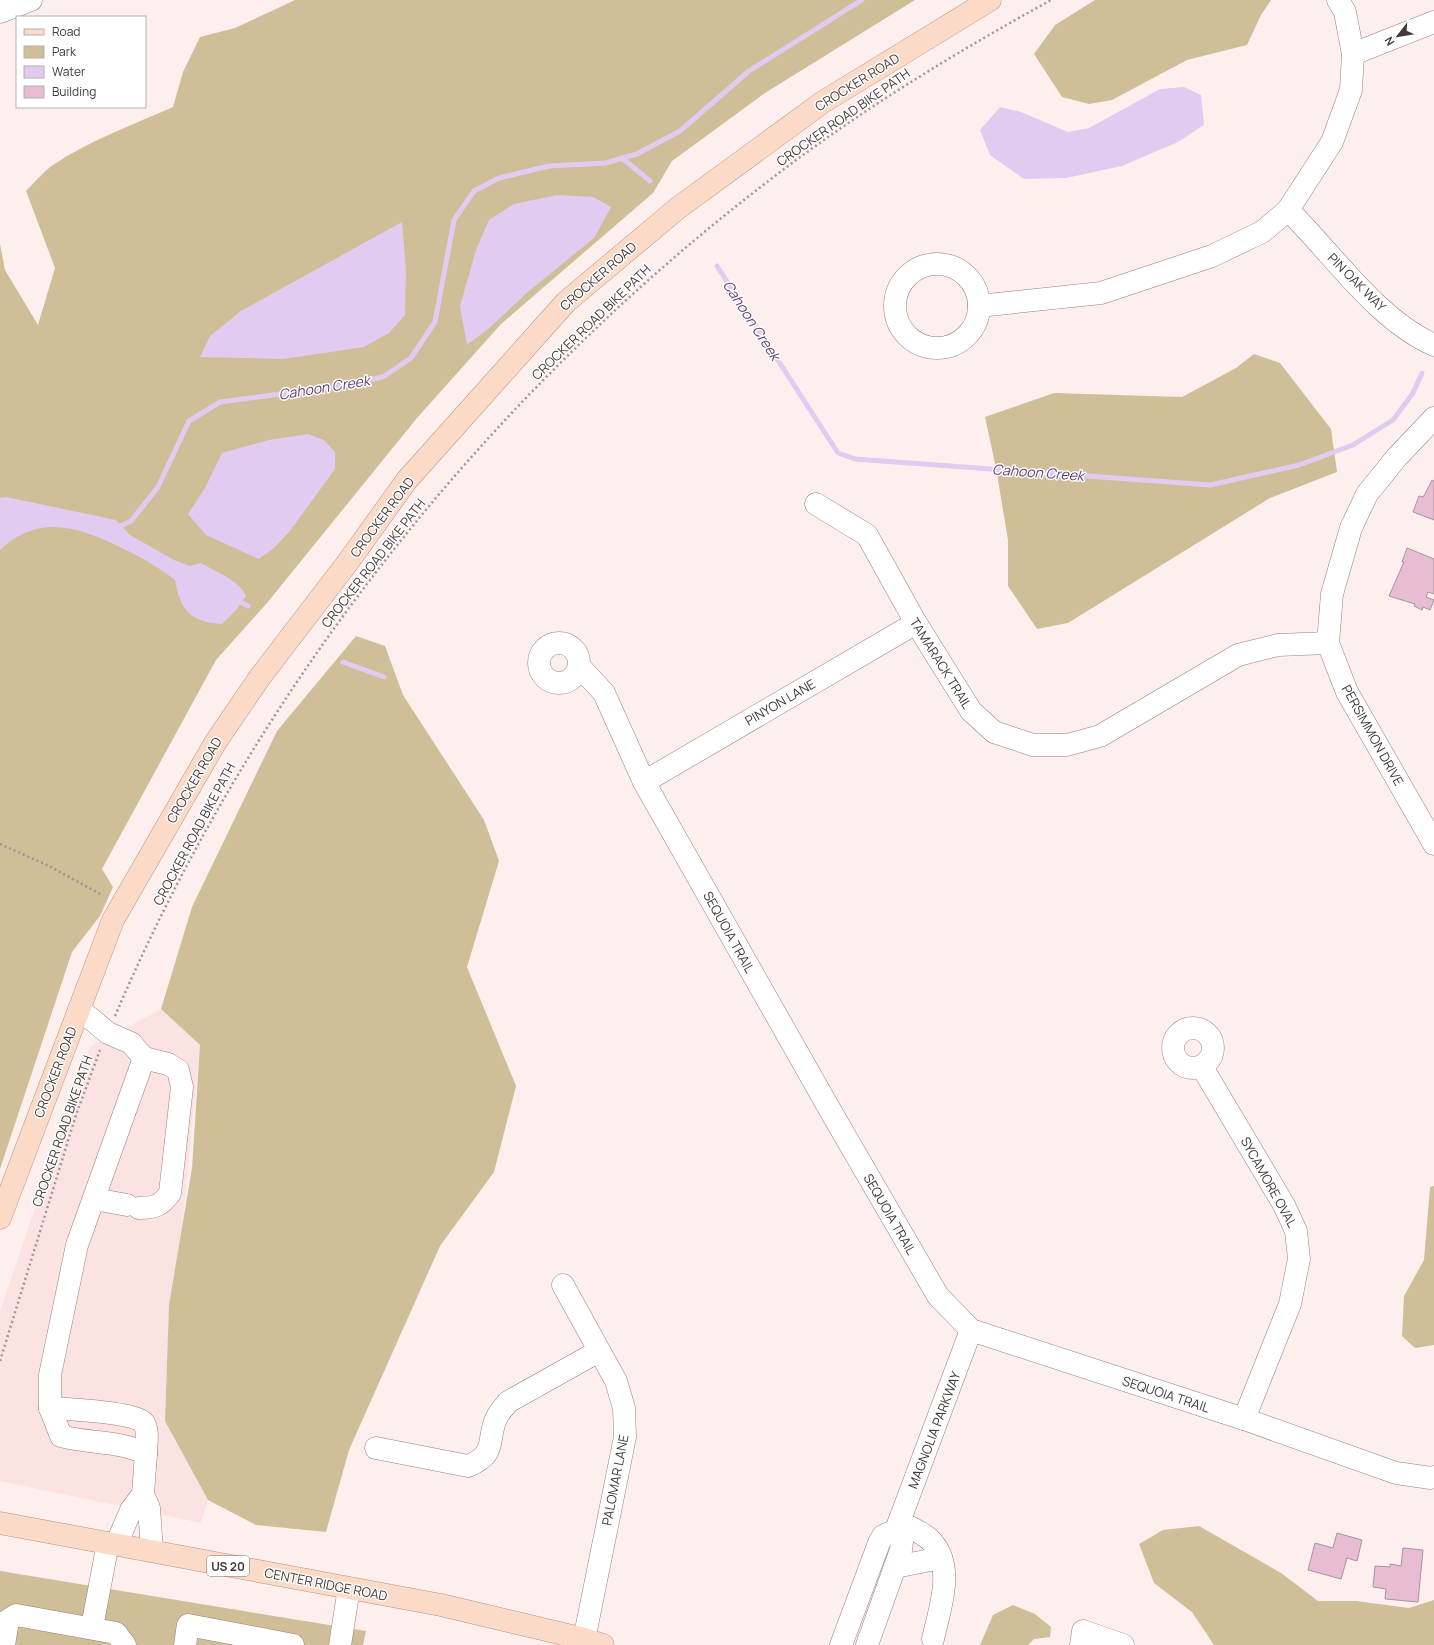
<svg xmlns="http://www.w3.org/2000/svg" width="1434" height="1645" font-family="Manrope,sans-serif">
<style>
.built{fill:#fde2e2}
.green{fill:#cfbe98}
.water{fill:#e2cbf0}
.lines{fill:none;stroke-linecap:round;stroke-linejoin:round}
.stream{stroke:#e2cbf0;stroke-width:5}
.building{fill:#e8bdd3;stroke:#a7949d}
.minor-casing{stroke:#96807f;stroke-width:23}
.major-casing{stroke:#b9937c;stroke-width:23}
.path{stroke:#a09594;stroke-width:2.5;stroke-dasharray:2 3;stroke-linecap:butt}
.minor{stroke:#fff;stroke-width:22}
.major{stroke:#fbdbc7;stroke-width:22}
.labels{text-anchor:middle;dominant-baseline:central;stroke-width:3;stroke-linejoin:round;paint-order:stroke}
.shield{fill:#fff;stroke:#7b7474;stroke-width:1}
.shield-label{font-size:12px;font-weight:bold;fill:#423938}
.street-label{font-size:13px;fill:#423938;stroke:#fff}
.water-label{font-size:14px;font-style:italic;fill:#5f3f70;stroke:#fff}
</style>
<rect width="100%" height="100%" fill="#fdefee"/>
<polygon class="built" points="161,1009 200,1045 181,1238 169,1305 165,1421 208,1500 201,1523 0,1481 0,1311 90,1047"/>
<g class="green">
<path d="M295 0H915L765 93 672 161 653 193 501 324 417 418 267 603 216 660 102 869 113 887 100 916 72 952 0 1169V244L5 270 38 325 55 268 26 191C34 183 43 172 53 165 89 141 132 125 173 107L183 72 200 37 235 28Z"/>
<polygon points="1095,0 1271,0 1261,15 1247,45 1187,60 1112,100 1089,104 1062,97 1034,54 1055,25"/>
<polygon points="1254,354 1280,363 1331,429 1337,472 1270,498 1068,623 1037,629 1008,586 1008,540 996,468 985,417 1054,393 1182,397 1236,368"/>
<polygon points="356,636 385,646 403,695 484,820 499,861 467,967 516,1086 494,1172 440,1246 349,1450 326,1532 256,1525 208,1500 165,1421 169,1305 192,1168 200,1045 161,1009 192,907 277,731"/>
<polygon points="1434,1186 1434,1345 1415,1348 1402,1336 1404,1296 1424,1260 1430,1187"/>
<polygon points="1199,1526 1281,1573 1318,1601 1356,1601 1409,1608 1434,1600 1434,1645 1214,1645 1192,1612 1154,1583 1139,1544 1163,1530"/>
<polygon points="0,1571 366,1631 363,1645 0,1645"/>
<polygon points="1013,1605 1035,1614 1051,1627 1050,1637 1034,1639 1028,1645 980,1645 993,1615"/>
</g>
<g class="water">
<polygon points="1184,87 1201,95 1204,125 1178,142 1122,166 1066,178 1024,179 990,155 980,130 1000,107 1021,112 1068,132 1089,128 1160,89"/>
<polygon points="557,195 593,197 611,207 594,238 529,291 487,330 467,345 460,306 476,250 489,220 514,204"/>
<polygon points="402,222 406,270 405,315 389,333 364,347 283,359 200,357 210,336 241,311"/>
<polygon points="308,434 324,440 335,452 335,469 290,531 274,548 259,559 206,535 188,514 205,488 222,453 269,440"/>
<path d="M6 497 116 520 130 535 174 560 190 566 201 563C216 572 239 580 246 596L237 609 222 624C190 622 180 610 175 580 158 567 141 557 122 548 79 527 39 513 0 550V498Z"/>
</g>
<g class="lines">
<g class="stream">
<polyline points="622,158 637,154 680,131 749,71 862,0"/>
<polyline points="717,266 838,453 855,459 1210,485 1299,465 1353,445 1393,420 1413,393 1422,373"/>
<polyline points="116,528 131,521 158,487 189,421 220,402 342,386 383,377 411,358 435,322 454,220 474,191 499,178 549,166 606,163 622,158 650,181"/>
<polyline points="237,600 248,606"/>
<polyline points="343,662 384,677"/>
</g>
</g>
<g class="building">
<polygon points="1432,480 1434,481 1434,520 1413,512 1419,496 1423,497 1425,494"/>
<polygon points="1407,548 1434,559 1434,594 1428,592 1426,597 1434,600 1430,610 1423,607 1422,610 1414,606 1415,604 1389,596 1404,562 1402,562"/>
<polygon points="1337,1533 1362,1540 1357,1561 1347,1558 1341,1579 1308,1570 1315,1543 1333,1548"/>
<polygon points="1403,1548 1423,1550 1418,1602 1385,1599 1386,1589 1373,1587 1375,1566 1390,1567 1390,1564 1401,1566"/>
</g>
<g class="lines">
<defs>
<g id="minor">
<polyline points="0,12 31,0"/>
<polyline points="1353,54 1434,22"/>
<path d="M1288 210C1333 254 1376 319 1434 345"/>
<circle cx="937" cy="306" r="42"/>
<polyline points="979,306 1101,293 1212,256 1262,232 1288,210 1332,142 1351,90 1353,54 1345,12 1338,0"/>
<polyline points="1434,418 1397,457 1367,494 1351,528 1332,594 1328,643 1347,692 1434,844"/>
<polyline points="816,504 867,535 916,623 971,711 994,732 1033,745 1067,745 1100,736 1238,655 1278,645 1328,643"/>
<circle cx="559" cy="663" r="20"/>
<polyline points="580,667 604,693 644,782 834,1117 938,1296 971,1330 1244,1419 1396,1473 1431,1478 1434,1477"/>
<polyline points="644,782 916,623"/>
<path d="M79 1009 108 1033 131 1043 144 1058 77 1245 50 1375V1408L61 1436C89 1444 120 1440 146 1454L143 1494"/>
<circle cx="1193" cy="1048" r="20"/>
<polyline points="1202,1067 1284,1205 1296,1231 1299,1259 1290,1304 1244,1419"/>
<polyline points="94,1199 127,1205"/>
<path d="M139 1208C154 1208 161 1206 170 1193L182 1087 178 1070 168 1064 144 1058"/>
<polyline points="563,1285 616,1381 624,1408 625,1437 583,1645"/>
<path d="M50 1408C66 1409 136 1412 144 1423 149 1432 146 1445 146 1454"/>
<path d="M376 1448 468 1466C500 1453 485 1437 498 1415 501 1410 505 1406 508 1402L599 1351"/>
<path d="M899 1522C911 1528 925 1533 933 1543 955 1569 939 1611 933 1639"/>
<polyline points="116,1545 131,1510 143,1494 149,1508 152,1551"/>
<polyline points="895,1567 941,1558"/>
<polyline points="92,1627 108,1543"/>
<polyline points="4,1645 8,1620 16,1615 116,1633 125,1645"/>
<polyline points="185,1645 188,1625 293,1645"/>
<polyline points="340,1645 349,1588"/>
<polyline points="841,1645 879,1543 883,1536 896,1530 971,1330"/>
<polyline points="867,1645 901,1550 902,1542 896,1530"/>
<polyline points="1081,1645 1083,1631 1123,1645"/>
</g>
<g id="major">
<polyline points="0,1218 113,920 215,743 260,677 348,562 407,480 566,302 678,208 823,102 990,0"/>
<polyline points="0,1523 441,1605 584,1639 603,1645"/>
</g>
</defs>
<use href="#minor" class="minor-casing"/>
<use href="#major" class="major-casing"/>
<g class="path">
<polyline points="0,844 49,866 102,895"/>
<path d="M115 1016C260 676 502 377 799 158 879 99 964 48 1051 0"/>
<polyline points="0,1361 76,1115 100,1050"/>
</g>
<use href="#minor" class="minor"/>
<use href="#major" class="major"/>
</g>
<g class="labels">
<rect class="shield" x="207" y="1556" width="42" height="20" rx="3"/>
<g class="shield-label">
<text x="228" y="1566">US 20</text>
</g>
<g class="street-label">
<text transform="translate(857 82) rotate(-32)">CROCKER ROAD</text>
<text transform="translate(843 117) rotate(-35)">CROCKER ROAD BIKE PATH</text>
<text transform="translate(598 276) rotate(-41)">CROCKER ROAD</text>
<text transform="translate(1357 282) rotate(45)">PIN OAK WAY</text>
<text transform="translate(591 322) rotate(-44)">CROCKER ROAD BIKE PATH</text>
<text transform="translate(382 517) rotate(-53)">CROCKER ROAD</text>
<text transform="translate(373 563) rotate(-52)">CROCKER ROAD BIKE PATH</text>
<text transform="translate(941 663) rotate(58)">TAMARACK TRAIL</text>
<text transform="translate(780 702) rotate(-30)">PINYON LANE</text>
<text transform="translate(1373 735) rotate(61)">PERSIMMON DRIVE</text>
<text transform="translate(194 780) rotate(-60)">CROCKER ROAD</text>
<text transform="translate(194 834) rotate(-62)">CROCKER ROAD BIKE PATH</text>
<text transform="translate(729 932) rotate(61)">SEQUOIA TRAIL</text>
<text transform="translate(55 1072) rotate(-69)">CROCKER ROAD</text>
<text transform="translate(62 1131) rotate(-71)">CROCKER ROAD BIKE PATH</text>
<text transform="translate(1269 1182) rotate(61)">SYCAMORE OVAL</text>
<text transform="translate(890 1214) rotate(60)">SEQUOIA TRAIL</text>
<text transform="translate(1166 1394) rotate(18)">SEQUOIA TRAIL</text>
<text transform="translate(934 1430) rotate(-69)">MAGNOLIA PARKWAY</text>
<text transform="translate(615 1480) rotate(-79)">PALOMAR LANE</text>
<text transform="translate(326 1584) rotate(11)">CENTER RIDGE ROAD</text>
</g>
<g class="water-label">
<text transform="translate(752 320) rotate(57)">Cahoon Creek</text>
<text transform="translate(324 387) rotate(-9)">Cahoon Creek</text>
<text transform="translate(1038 472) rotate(4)">Cahoon Creek</text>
</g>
</g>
<rect x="16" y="16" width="130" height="92" fill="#ffffff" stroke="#b3b0af"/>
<rect x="24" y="29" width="20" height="6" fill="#fbdbc7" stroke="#b3b0af"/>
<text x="52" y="36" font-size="12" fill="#423938">Road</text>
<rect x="24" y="46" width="20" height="12" fill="#cfbe98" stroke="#b3b0af"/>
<text x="52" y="56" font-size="12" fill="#423938">Park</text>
<rect x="24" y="66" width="20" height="12" fill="#e2cbf0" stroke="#b3b0af"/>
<text x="52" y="76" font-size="12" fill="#423938">Water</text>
<rect x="24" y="86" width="20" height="12" fill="#e8bdd3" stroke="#b3b0af"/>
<text x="52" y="96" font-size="12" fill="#423938">Building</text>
<g transform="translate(1398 36) rotate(239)" stroke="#ffffff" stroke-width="3" paint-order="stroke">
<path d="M0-3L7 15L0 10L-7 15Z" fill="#423938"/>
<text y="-6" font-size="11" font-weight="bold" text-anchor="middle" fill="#423938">N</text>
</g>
</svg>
